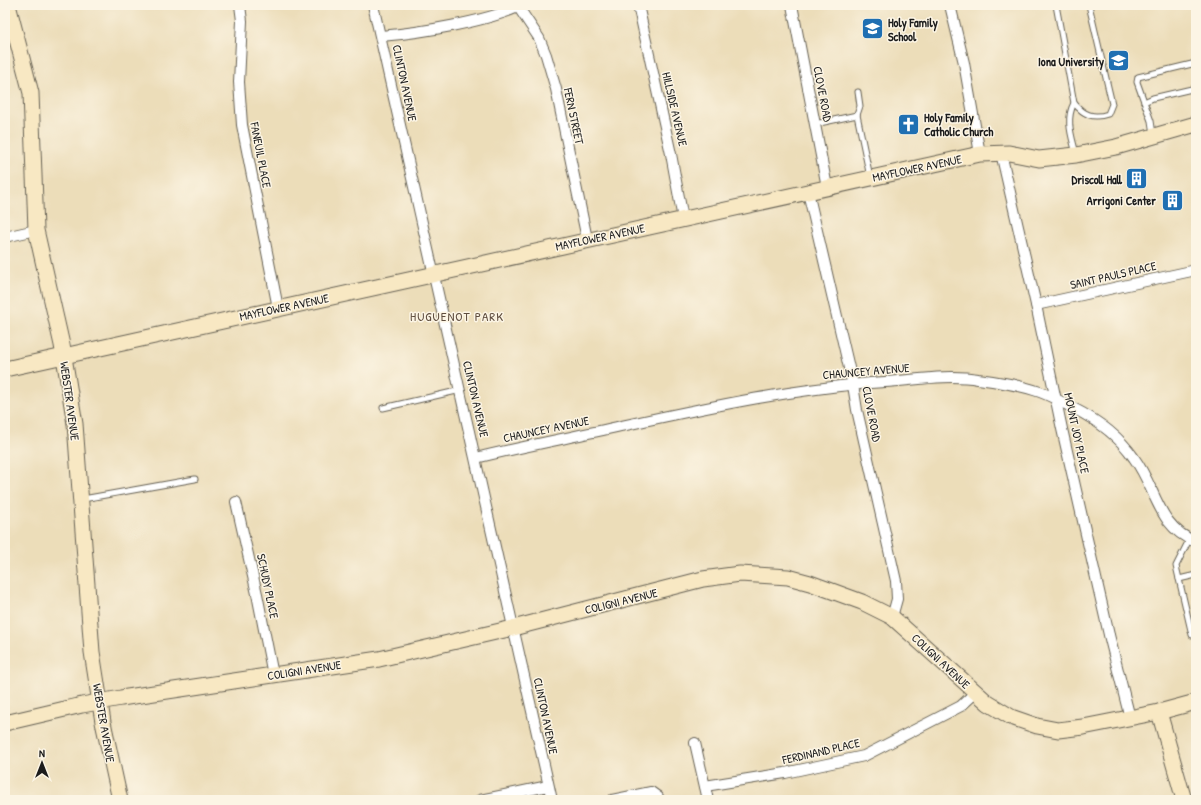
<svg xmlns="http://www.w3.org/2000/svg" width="1201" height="805" font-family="'Patrick Hand',sans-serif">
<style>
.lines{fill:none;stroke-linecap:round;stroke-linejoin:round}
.lane-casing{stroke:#656053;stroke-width:7}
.street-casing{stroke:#656053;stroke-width:12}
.secondary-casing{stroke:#656053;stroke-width:17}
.lane{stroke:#fff;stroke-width:5}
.street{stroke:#fff;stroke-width:10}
.secondary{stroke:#f8e8c3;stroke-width:15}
.labels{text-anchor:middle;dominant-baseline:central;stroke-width:3;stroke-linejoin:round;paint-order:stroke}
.poi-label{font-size:12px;font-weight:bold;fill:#1c1c1c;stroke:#fcf5e5;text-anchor:end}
.street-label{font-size:12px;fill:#1c1c1c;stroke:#fcf5e5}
.neighbourhood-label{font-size:13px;letter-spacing:1px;fill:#5f4d3e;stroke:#fcf5e5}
</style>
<rect width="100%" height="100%" fill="#fcf5e5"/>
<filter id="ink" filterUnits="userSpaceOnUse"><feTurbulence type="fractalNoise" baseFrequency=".025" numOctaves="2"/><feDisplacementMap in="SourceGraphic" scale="8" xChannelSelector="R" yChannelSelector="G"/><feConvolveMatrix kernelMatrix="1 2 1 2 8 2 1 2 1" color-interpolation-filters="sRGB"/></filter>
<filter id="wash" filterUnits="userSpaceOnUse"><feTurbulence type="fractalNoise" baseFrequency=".012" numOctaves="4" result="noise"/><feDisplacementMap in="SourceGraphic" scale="16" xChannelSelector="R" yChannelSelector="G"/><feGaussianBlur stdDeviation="0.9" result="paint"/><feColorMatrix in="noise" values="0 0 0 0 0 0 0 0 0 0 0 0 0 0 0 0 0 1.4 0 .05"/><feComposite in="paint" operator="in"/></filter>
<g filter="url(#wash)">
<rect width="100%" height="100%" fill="#ecddb9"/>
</g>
<g filter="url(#ink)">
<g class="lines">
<defs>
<g id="lane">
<path d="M1056 5 1074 103C1065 120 1072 137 1076 154"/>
<polyline points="1144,102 1153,98 1196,88"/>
<path d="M1074 103C1084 115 1093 119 1108 114L1112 104 1089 5"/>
<polyline points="857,115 860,106 858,92"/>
<polyline points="815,124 857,115 870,177"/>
<polyline points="1153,134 1151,121 1137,82 1138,77 1196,63"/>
<polyline points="383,408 461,390"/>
<polyline points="83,499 195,479"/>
<polyline points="1189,540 1176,566 1192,635"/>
<polyline points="1179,579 1196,575"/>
</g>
<g id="street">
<polyline points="240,5 242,21 239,82 242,125 278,308"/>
<polyline points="373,5 552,800"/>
<polyline points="517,5 539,38 546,55 556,89 587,239"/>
<polyline points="638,5 671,154 683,219"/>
<polyline points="792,5 827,187"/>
<polyline points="950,5 964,63 980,154"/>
<path d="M381 36C419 33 484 22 518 7"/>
<polyline points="1001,153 1036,305 1062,429 1109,635 1130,718"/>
<polyline points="808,192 853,385 857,410 896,581 897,599 892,617"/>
<polyline points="5,237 36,230"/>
<polyline points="1036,305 1196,270"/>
<path d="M476 458C524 446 573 437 621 426 709 407 795 388 885 382 915 380 948 374 978 379 995 381 1024 386 1040 392 1051 396 1062 402 1073 408 1097 420 1119 436 1134 458 1157 489 1157 527 1196 542"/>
<polyline points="236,502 257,594 273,675"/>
<polyline points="695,743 708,800"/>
<polyline points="705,786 785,773 864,756 961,706 975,693"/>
<polyline points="480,800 548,786"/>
<polyline points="612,800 651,792 658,797 659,800"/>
</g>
<g id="secondary">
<polyline points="8,5 31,93 36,230 62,345 75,424 92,652 103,722 120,800"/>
<polyline points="5,369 980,154 1009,153 1039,159 1076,155 1116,147 1196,124"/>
<polyline points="1159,712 1184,800"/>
<polyline points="5,723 82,705 121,698 379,659 513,628 703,579 740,574 788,577 810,583 862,602 892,617 988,703 1011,717 1037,726 1058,730 1083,727 1159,712 1196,702"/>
</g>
</defs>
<use href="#lane" class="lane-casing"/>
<use href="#street" class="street-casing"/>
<use href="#secondary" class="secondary-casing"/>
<use href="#lane" class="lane"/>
<use href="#street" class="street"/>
<use href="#secondary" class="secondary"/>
</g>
</g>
<defs>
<symbol id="school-square" viewBox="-11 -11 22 22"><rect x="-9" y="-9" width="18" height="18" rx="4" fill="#1f6fb2" stroke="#fcf5e5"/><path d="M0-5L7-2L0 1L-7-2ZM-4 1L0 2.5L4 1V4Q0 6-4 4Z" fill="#fff"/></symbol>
<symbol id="university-square" viewBox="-11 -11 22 22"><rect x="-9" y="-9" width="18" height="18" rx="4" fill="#1f6fb2" stroke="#fcf5e5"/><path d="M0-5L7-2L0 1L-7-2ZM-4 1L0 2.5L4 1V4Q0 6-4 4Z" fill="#fff"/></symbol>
<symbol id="church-square" viewBox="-11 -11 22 22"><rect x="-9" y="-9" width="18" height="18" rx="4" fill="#1f6fb2" stroke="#fcf5e5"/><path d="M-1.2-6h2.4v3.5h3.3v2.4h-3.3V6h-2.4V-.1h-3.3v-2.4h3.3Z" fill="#fff"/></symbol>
<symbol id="building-square" viewBox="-11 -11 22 22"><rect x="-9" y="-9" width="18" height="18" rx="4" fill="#1f6fb2" stroke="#fcf5e5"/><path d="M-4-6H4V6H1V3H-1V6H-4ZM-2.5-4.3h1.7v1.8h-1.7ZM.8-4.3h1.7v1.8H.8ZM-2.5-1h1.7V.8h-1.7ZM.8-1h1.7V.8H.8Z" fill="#fff"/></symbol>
</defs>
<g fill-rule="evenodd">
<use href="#school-square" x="860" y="16" width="25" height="25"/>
<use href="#university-square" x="1106" y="48" width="25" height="25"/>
<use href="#church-square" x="896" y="112" width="25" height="25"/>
<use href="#building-square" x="1124" y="166" width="25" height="25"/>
<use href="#building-square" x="1160" y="188" width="25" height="25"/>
</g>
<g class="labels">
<g class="poi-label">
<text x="888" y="22" text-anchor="start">Holy Family<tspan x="888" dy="14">School</tspan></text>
<text x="1104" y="61">Iona University</text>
<text x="924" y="117" text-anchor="start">Holy Family<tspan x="924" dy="14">Catholic Church</tspan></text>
<text x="1122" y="179">Driscoll Hall</text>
<text x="1156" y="200">Arrigoni Center</text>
</g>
<g class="street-label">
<text transform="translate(405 83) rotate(78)">CLINTON AVENUE</text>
<text transform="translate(823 94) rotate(79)">CLOVE ROAD</text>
<text transform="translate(675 109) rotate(77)">HILLSIDE AVENUE</text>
<text transform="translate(574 116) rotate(78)">FERN STREET</text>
<text transform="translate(261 155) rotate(79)">FANEUIL PLACE</text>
<text transform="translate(917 168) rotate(-12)">MAYFLOWER AVENUE</text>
<text transform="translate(600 237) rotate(-12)">MAYFLOWER AVENUE</text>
<text transform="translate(1113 275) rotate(-13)">SAINT PAULS PLACE</text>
<text transform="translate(284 307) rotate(-12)">MAYFLOWER AVENUE</text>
<text transform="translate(866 371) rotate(-5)">CHAUNCEY AVENUE</text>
<text transform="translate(476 399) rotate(77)">CLINTON AVENUE</text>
<text transform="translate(70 401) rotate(82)">WEBSTER AVENUE</text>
<text transform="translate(872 414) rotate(79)">CLOVE ROAD</text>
<text transform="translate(546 429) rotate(-12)">CHAUNCEY AVENUE</text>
<text transform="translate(1077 433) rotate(78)">MOUNT JOY PLACE</text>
<text transform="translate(268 586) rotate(78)">SCHUDY PLACE</text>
<text transform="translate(621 601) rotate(-14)">COLIGNI AVENUE</text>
<text transform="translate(941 661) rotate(43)">COLIGNI AVENUE</text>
<text transform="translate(304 670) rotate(-9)">COLIGNI AVENUE</text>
<text transform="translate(546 716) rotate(78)">CLINTON AVENUE</text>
<text transform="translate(104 723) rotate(80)">WEBSTER AVENUE</text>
<text transform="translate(821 751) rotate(-13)">FERDINAND PLACE</text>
</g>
<g class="neighbourhood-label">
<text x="457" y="316">HUGUENOT PARK</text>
</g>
</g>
<rect width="1201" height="805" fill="none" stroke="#fcf5e5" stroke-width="20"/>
<g transform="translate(42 763)" stroke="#fcf5e5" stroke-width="3" paint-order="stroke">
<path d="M0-3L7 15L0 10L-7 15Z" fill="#1c1c1c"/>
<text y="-6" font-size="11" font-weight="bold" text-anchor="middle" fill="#1c1c1c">N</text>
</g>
</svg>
